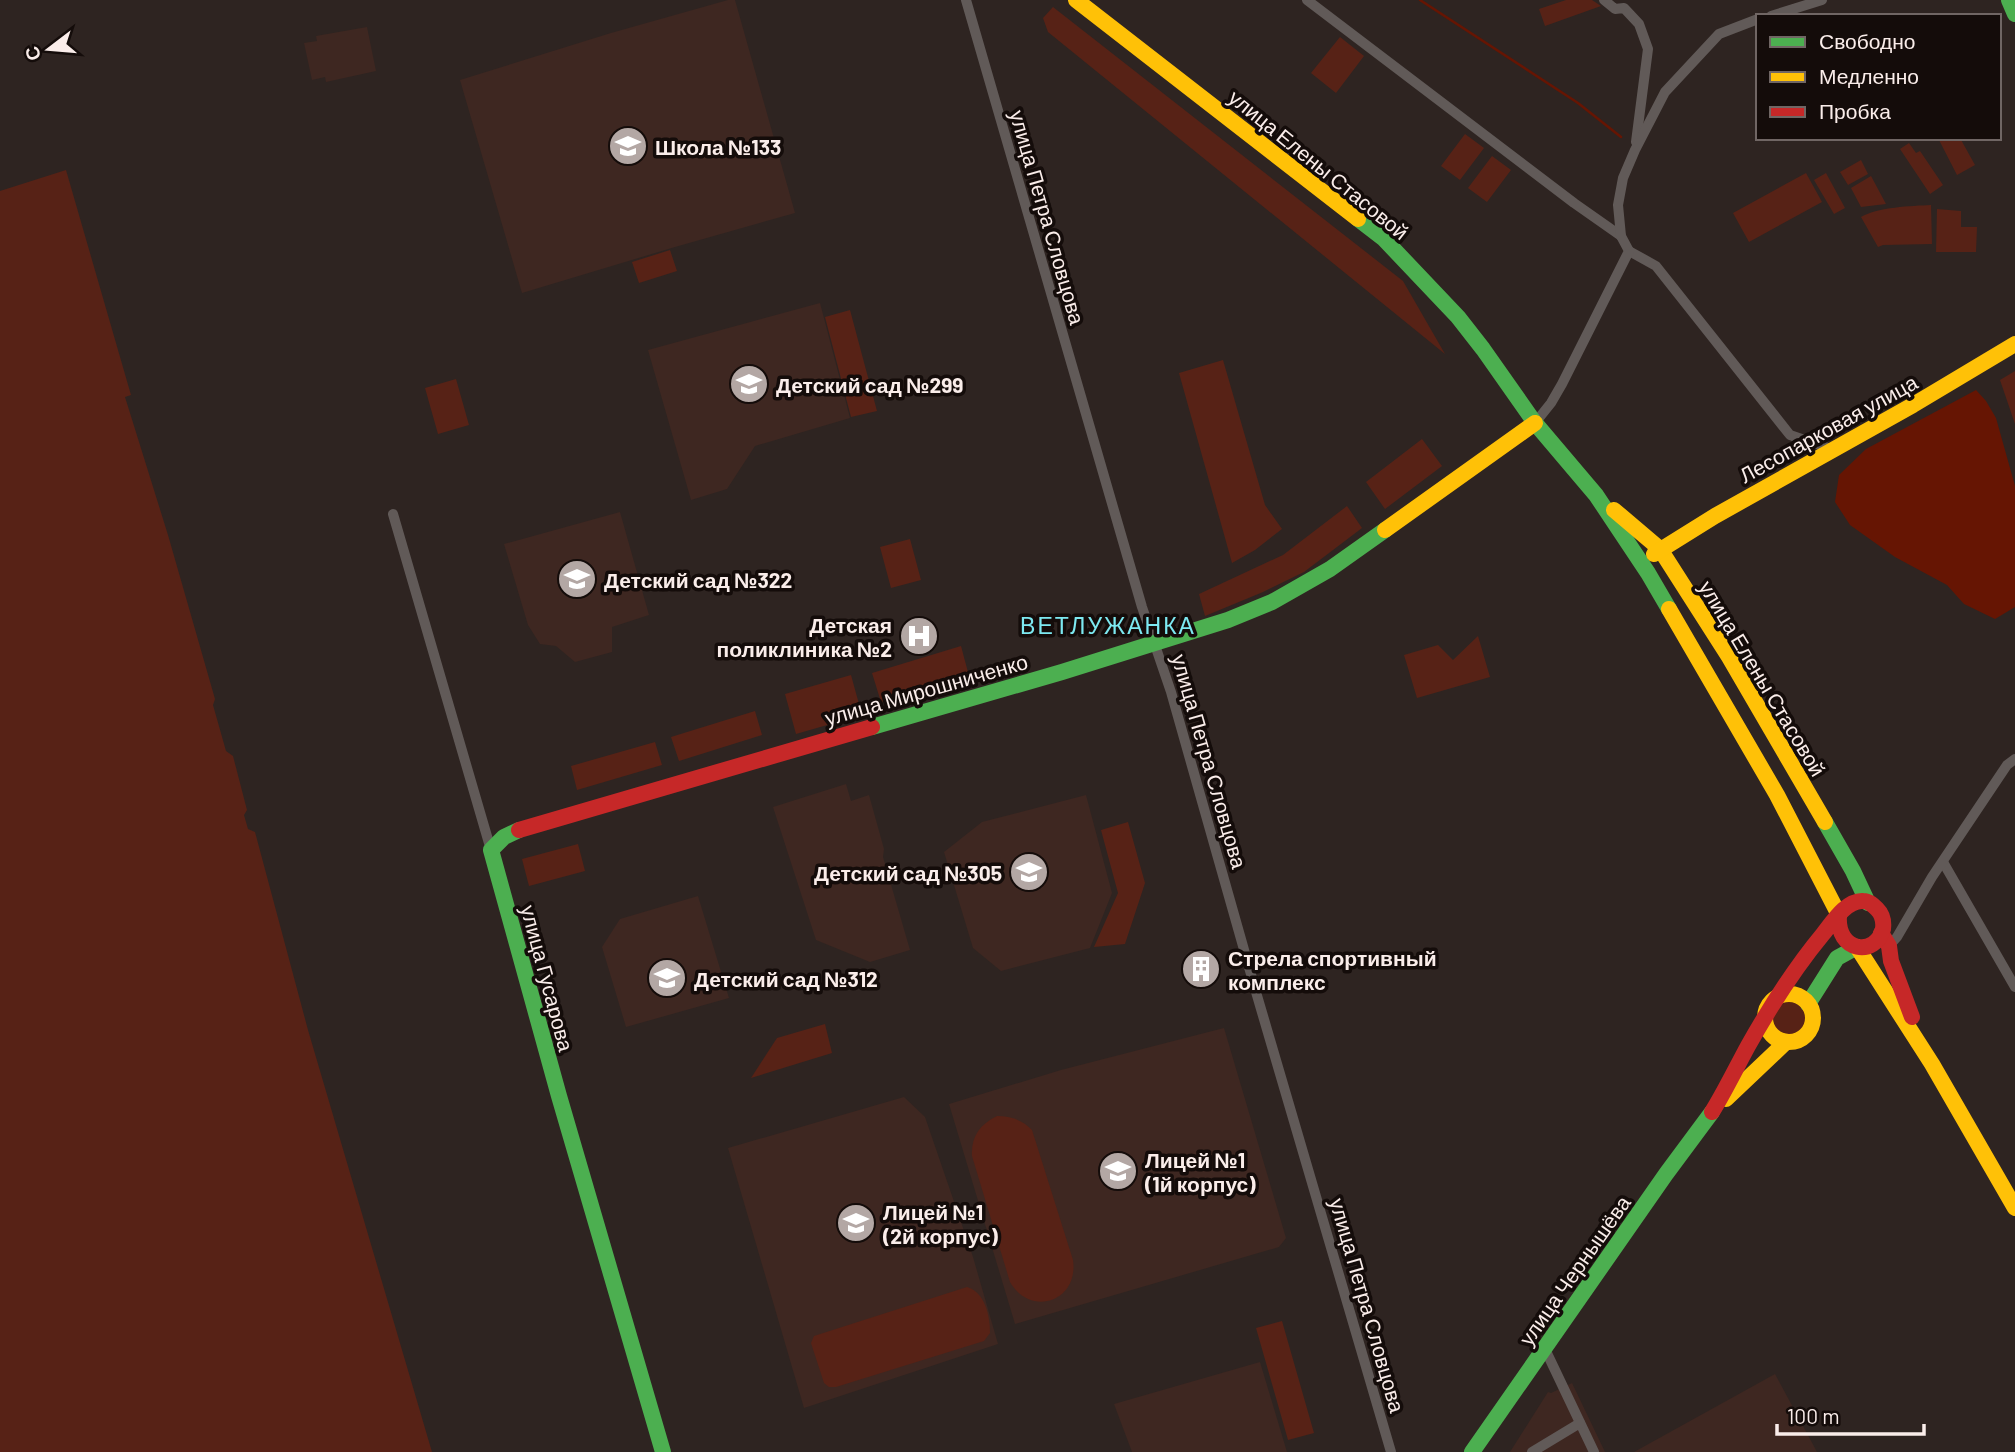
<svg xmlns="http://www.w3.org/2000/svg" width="2015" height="1452" font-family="Barlow,sans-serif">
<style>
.built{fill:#3e2721}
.green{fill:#572216}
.water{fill:#661503}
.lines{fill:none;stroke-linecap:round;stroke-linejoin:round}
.stream{stroke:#661503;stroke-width:2.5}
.street{stroke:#615a58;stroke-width:10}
.fast{stroke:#4caf50;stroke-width:16}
.slow{stroke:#ffc107;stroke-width:16}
.jam{stroke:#c62828;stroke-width:16}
.labels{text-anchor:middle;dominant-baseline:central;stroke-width:7;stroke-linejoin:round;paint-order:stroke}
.poi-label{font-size:21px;font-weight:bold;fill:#faedea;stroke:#140c0a;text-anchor:start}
.street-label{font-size:21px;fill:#faedea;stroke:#140c0a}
.neighbourhood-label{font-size:23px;letter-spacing:2px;fill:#7de9f1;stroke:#140c0a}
</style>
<rect width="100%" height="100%" fill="#2e2421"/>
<g class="built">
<polygon points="728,0 735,0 795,213 675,247 522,293 460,80 611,33"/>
<polygon points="367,27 376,71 326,82 325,77 312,80 304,43 317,41 316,36"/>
<polygon points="820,303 850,418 755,446 727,489 691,500 648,350"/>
<polygon points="620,512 649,615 612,627 612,652 575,662 556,646 540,644 528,625 504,544"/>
<polygon points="846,784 851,801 869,795 884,849 883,857 910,950 870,962 816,940 773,807"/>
<polygon points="1086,795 1112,893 1090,948 1001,971 973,948 944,852 982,822"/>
<polygon points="698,896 729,998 626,1027 602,947 620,919"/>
<polygon points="1224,1028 1286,1238 1279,1247 1015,1324 949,1104 1061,1070"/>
<polygon points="904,1097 925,1117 973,1257 998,1344 804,1408 728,1148"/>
<polygon points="1260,1362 1287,1452 1132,1452 1114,1404"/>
<polygon points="1775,1374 1817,1452 1634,1452"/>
<polygon points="1572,1383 1605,1452 1510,1452 1548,1392 1551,1393"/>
</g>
<g class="green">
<polygon points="1566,0 1592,0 1601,6 1545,26 1539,9"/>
<polygon points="1053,7 1403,281 1445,354 1048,32 1043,18"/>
<polygon points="1340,37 1364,56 1336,93 1311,73"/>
<polygon points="1465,134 1484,148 1460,180 1441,166"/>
<polygon points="1938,138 1960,138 1975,165 1957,175"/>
<polygon points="1909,143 1916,153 1920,151 1943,185 1930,194 1900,149"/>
<polygon points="1492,156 1511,170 1487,202 1468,188"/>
<polygon points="1861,160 1868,174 1848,185 1840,172"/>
<polygon points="66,170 131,395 125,397 168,535 215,699 213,705 226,751 233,756 247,810 244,815 248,829 255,832 308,1030 432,1452 0,1452 0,191"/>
<polygon points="1806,173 1822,202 1749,242 1733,213"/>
<polygon points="1826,173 1845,208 1834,214 1814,180"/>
<polygon points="1871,176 1886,204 1861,207 1851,188"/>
<path d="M1931 205 1932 244 1883 245 1878 247 1861 217C1878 207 1911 206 1931 205Z"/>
<polygon points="1937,209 1961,211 1961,227 1977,227 1976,252 1936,252"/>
<polygon points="670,250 677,271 639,283 632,262"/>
<polygon points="850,310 877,411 851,417 825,317"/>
<polygon points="1223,360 1265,505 1282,529 1255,550 1232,563 1179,373"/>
<polygon points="2015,371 2015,424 2000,380"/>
<polygon points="456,379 469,425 438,434 425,388"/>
<polygon points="1422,439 1442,466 1385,509 1366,482"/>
<polygon points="1347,506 1362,528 1304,572 1263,592 1205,616 1199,594 1283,555"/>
<polygon points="910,539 921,580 891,588 880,547"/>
<polygon points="1478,636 1490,677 1417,698 1404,655 1438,645 1453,660"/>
<polygon points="961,646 969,676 881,702 872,673"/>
<polygon points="851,675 862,715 796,734 785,694"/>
<polygon points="755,711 762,735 679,761 671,737"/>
<polygon points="655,742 662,765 577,790 571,766"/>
<polygon points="1128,822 1145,883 1125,944 1094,947 1118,893 1101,830"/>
<polygon points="578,844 585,871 529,886 522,859"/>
<circle cx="1789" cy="1018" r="17"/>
<polygon points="825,1024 832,1053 751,1078 777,1038"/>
<path d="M997 1116C1011 1116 1022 1120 1032 1130L1073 1260C1079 1301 1031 1318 1010 1282L972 1156C971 1137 979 1125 997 1116Z"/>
<path d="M967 1287C985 1292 990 1316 990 1333L984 1341 836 1387H829L824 1383 811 1343 814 1336Z"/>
<polygon points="1282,1321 1314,1433 1288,1440 1256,1328"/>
</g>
<polygon class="water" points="1976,390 1986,401 1996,418 2015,486 2015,607 1995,619 1964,604 1947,585 1895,557 1850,525 1835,502 1839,475 1866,449"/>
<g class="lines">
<polyline class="stream" points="1420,0 1578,103 1621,137"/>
<g class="street">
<polyline points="966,0 1142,607 1171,692 1256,992 1391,1452"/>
<polyline points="1307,0 1574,203 1621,236"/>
<polyline points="1604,0 1615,9 1624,8 1639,24 1648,49 1636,142"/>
<polyline points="1771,16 1822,0"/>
<polyline points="1629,251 1656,266 1790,435 1831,449"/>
<polyline points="1535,423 1551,403 1562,384 1629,251 1621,236 1618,205 1623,178 1635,150 1665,92 1719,34 1758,19"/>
<polyline points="393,514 491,850"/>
<polyline points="1943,862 2015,987"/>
<polyline points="1889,946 1897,937 1932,877 2007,765 2015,759"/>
<polyline points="1545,1349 1594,1452"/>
<polyline points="1532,1452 1580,1423"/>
</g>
<g class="fast">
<polyline points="2009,0 2015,14"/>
<polyline points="1358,219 1384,239 1458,317 1483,349 1535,423 1596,495 1648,573 1669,609"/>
<polyline points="872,727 1062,672 1228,620 1272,602 1330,569 1385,530"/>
<polyline points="1825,822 1853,871 1868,903"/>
<polyline points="519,830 504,837 491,850 559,1096 663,1452"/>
<polyline points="1808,1004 1837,958 1857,947"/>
<polyline points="1472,1452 1666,1174 1712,1112"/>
</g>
<g class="slow">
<polyline points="1076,0 1358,219"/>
<polyline points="1614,510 1660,549 1729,657 1825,822"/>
<polyline points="1385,530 1535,423"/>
<polyline points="1654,554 1715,516 1913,405 2015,344"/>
<polyline points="1669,609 1777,795 1839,915"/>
<polyline points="1857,947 1932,1064 2015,1208"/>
<circle cx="1789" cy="1018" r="24"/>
<polyline points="1726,1099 1786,1042"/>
</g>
<g class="jam">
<polyline points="519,830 872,727"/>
<polyline points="1881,933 1889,946 1891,961 1912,1017"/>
<path d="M1712 1112C1725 1091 1736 1068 1748 1046 1770 1007 1794 969 1823 934 1832 923 1846 900 1863 901 1869 901 1873 905 1877 909 1882 914 1884 921 1883 929 1876 957 1836 953 1839 915"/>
</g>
</g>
<defs>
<symbol id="school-disc" viewBox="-11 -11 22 22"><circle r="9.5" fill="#b3a7a4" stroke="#140c0a"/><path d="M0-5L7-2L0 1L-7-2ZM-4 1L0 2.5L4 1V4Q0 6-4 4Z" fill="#fff"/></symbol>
<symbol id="hospital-disc" viewBox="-11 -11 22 22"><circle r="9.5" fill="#b3a7a4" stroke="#140c0a"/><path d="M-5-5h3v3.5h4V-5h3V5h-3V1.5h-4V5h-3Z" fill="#fff"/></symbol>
<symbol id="building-disc" viewBox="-11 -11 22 22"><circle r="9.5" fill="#b3a7a4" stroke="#140c0a"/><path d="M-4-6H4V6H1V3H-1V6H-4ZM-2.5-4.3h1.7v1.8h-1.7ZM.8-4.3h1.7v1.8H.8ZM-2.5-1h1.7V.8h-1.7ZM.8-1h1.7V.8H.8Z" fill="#fff"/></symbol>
</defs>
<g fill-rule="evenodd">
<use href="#school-disc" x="606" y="124" width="44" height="44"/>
<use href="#school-disc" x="727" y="362" width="44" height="44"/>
<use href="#school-disc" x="555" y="557" width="44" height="44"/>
<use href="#hospital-disc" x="897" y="614" width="44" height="44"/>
<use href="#school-disc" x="1007" y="850" width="44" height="44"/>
<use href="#building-disc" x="1179" y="947" width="44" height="44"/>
<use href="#school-disc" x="645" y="956" width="44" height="44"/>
<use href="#school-disc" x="1096" y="1149" width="44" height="44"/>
<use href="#school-disc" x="834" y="1201" width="44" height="44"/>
</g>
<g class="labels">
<g class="poi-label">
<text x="655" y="146">Школа №133</text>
<text x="776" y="384">Детский сад №299</text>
<text x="604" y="579">Детский сад №322</text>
<text x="892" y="624" text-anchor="end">Детская<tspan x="892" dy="24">поликлиника №2</tspan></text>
<text x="1002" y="872" text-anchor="end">Детский сад №305</text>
<text x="1228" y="957">Стрела спортивный<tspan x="1228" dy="24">комплекс</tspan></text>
<text x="694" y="978">Детский сад №312</text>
<text x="1145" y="1159">Лицей №1<tspan x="1145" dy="24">(1й корпус)</tspan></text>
<text x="883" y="1211">Лицей №1<tspan x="883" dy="24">(2й корпус)</tspan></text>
</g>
<g class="street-label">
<text transform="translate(1319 164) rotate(39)">улица Елены Стасовой</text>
<text transform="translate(1048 217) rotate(74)">улица Петра Словцова</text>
<text transform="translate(1828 428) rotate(-29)">Лесопарковая улица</text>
<text transform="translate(1763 678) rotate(59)">улица Елены Стасовой</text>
<text transform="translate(926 689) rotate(-16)">улица Мирошниченко</text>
<text transform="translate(1210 761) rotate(74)">улица Петра Словцова</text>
<text transform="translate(548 978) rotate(75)">улица Гусарова</text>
<text transform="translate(1574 1270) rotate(-55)">улица Чернышёва</text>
<text transform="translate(1368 1305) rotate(74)">улица Петра Словцова</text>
</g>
<g class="neighbourhood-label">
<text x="1108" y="625">ВЕТЛУЖАНКА</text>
</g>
</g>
<rect x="1756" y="14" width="245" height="126" fill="#140c0a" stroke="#706664" stroke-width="2"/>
<rect x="1770" y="37" width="35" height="10" fill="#4caf50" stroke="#706664" stroke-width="2"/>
<text x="1819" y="49" font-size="21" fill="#faedea">Свободно</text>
<rect x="1770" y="72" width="35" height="10" fill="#ffc107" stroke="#706664" stroke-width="2"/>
<text x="1819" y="84" font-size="21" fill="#faedea">Медленно</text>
<rect x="1770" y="107" width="35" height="10" fill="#c62828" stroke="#706664" stroke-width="2"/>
<text x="1819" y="119" font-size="21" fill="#faedea">Пробка</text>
<g transform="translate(49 49) rotate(254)" stroke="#140c0a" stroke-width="5" paint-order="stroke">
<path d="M0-5L12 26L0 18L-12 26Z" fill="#faedea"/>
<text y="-10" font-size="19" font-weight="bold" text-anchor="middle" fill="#faedea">С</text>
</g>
<path d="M1777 1424v10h147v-10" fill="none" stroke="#faedea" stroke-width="3.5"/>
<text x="1787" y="1424" font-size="21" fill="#faedea" stroke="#140c0a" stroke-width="5" paint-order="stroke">100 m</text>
</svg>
